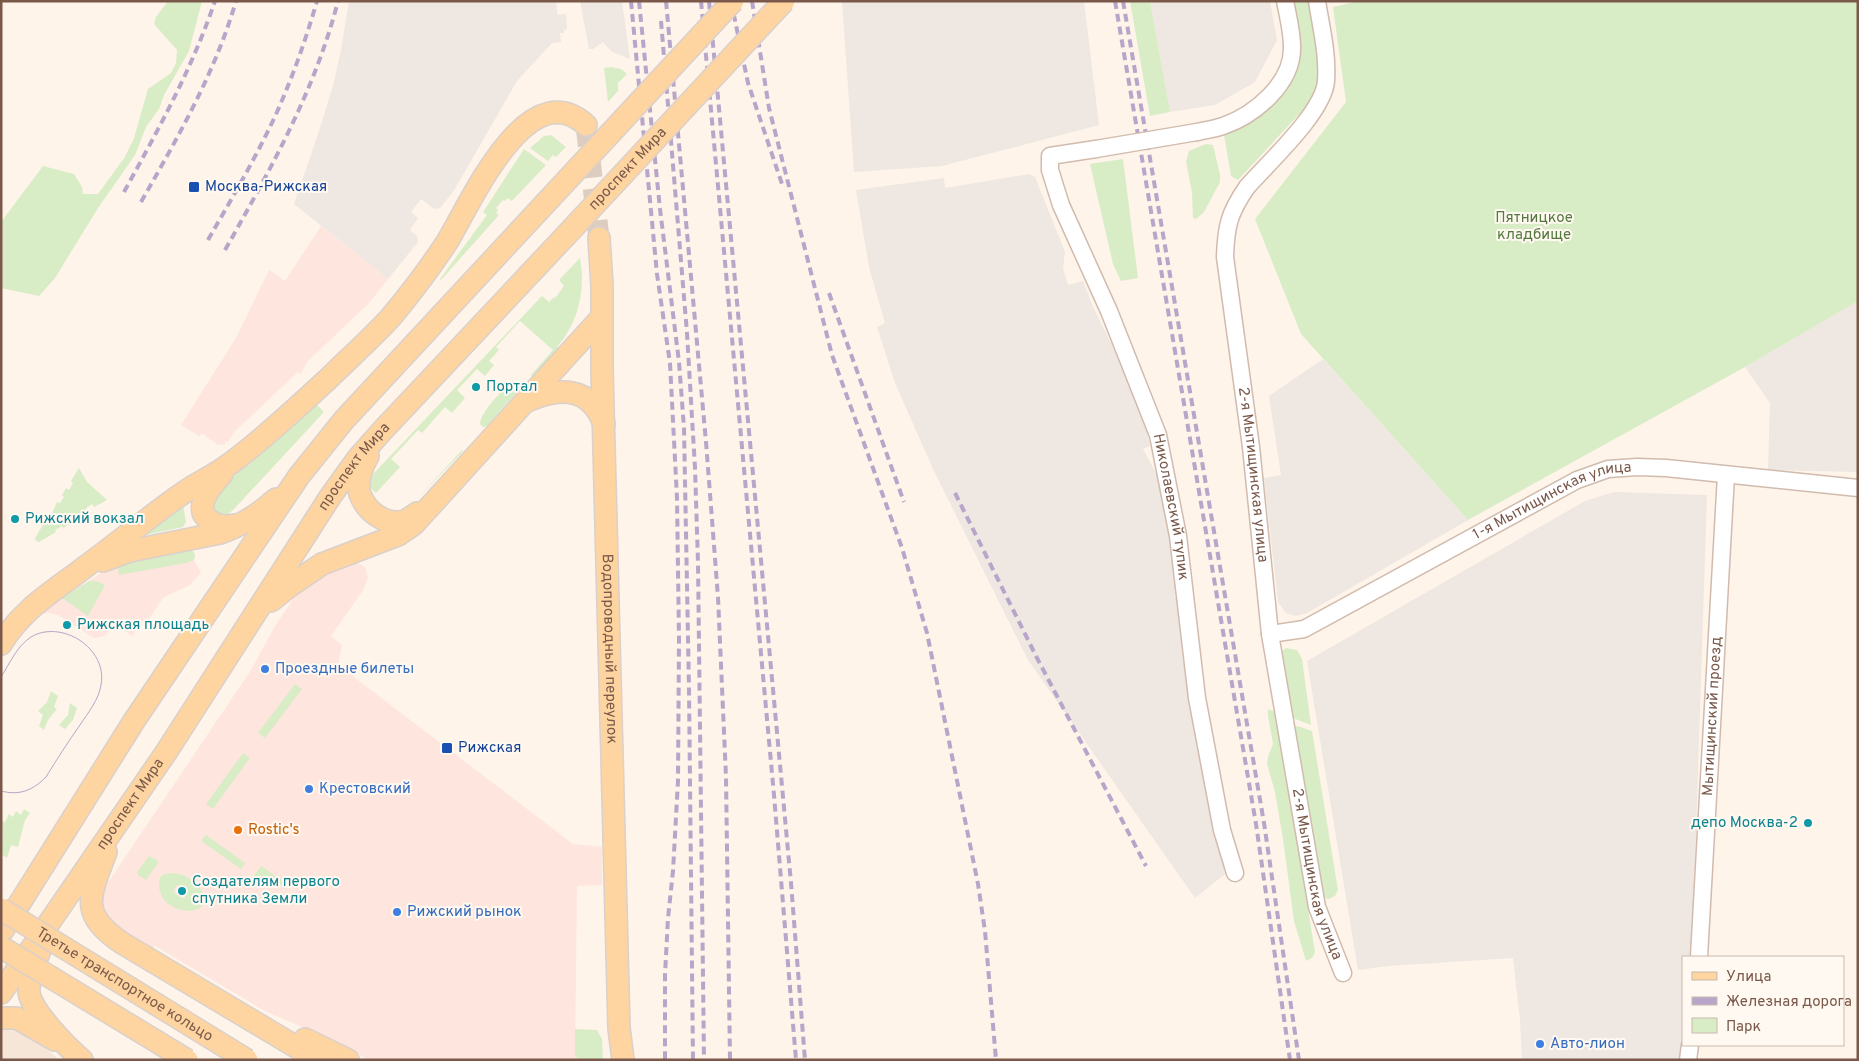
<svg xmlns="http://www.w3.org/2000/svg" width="1859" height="1061" font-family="Overpass,sans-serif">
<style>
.residential{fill:#f6e6d7}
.commercial{fill:#fee5dd}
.industrial{fill:#efe7e2}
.green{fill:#d8edc6;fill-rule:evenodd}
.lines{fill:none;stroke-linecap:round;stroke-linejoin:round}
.major-tunnel{stroke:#ddcdc1;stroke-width:21;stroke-dasharray:21 11;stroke-linecap:butt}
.minor-casing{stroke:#d1bbad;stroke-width:19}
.major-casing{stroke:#dad0cc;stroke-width:24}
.minor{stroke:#fff;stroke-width:16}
.major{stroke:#fed5a0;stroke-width:21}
.tram{stroke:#b7a5ca;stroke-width:1}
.rail{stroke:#b7a5ca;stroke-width:4;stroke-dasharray:8 5;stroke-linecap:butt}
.minor-bridge-casing{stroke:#d1bbad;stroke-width:19;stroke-linecap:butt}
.major-bridge-casing{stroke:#dad0cc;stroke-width:24;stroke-linecap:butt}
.minor-bridge{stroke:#fff;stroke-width:16}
.major-bridge{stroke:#fed5a0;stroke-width:21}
.transit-dot{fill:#1a4fb4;stroke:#fff9f1;stroke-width:2}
.culture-dot{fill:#0f9aa8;stroke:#fff9f1;stroke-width:2}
.shop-dot{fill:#3f7fe0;stroke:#fff9f1;stroke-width:2}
.food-dot{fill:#e8710a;stroke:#fff9f1;stroke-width:2}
.labels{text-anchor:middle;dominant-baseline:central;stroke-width:4;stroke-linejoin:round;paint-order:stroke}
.street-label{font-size:15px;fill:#7a584a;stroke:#fff9f1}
.transit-label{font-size:15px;fill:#164399;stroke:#fff9f1;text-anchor:start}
.park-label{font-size:15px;fill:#547a3f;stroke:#fff9f1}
.culture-label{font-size:15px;fill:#0d838f;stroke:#fff9f1;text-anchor:start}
.shop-label{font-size:15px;fill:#366cbe;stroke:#fff9f1;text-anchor:start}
.food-label{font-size:15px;fill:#c56008;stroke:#fff9f1;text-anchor:start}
</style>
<rect width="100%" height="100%" fill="#fef4e9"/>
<polygon class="residential" points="13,1027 30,1034 59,1060 1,1060 1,1028"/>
<g class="commercial">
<polygon points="321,226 388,279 369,303 307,362 301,374 298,372 234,432 228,442 225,441 225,444 218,445 203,434 199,436 181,425 236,338 269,270 285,281"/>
<polygon points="192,550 195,555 194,560 201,573 190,585 164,597 147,621 144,619 132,636 115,624 105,636 94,638 58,615 49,613 41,614 63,597 117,563"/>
<polygon points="354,561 365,567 368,577 363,590 331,636 342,645 338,665 573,844 602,847 602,885 577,886 575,1056 580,1060 369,1060 313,1032 263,1010 155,946 150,951 113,926 101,907 105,887 251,670 275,626 298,592 307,582"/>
</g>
<g class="industrial">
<polygon points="349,1 567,1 556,3 558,15 566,14 567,29 564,30 564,33 560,33 561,42 552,43 517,81 453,192 440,208 434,209 421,199 411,212 418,218 410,230 417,236 418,242 388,279 294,204 316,140 333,86 341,50"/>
<polygon points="580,1 622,1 630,59 612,52 603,42 593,49 589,49"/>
<polygon points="842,1 1084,1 1099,125 942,166 854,172"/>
<polygon points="1150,1 1270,1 1277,40 1255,82 1215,105 1170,112"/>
<polygon points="1029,174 1035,177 1065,252 1063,268 1068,285 1083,281 1093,307 1140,401 1150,446 1143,449 1165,490 1174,553 1171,554 1176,593 1174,596 1177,598 1186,663 1225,874 1195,898 1028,660 933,469 895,383 877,327 885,323 869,267 856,190 944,178 945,188"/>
<polygon points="1858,301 1858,472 1768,470 1770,403 1745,367"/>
<polygon points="1323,359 1468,520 1307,613 1296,616 1286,613 1278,602 1264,478 1281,475 1269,396"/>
<polygon points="1614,492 1707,495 1692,957 1683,957 1683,1037 1679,1060 1522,1060 1520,1020 1513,958 1388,966 1358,970 1307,661 1585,501"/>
</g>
<g class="green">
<polygon points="168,1 202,1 189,51 164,95 159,109 146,127 135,155 98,208 55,278 39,296 1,288 1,222 43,166 74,174 82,187 83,194 98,194 125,157 134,138 148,89 171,73 176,63 177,50 154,24 156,17"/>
<polygon points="1130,1 1150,1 1170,112 1150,116"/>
<path d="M1293 1H1308L1317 50 1319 77 1315 93 1303 110 1238 180 1231 176 1224 135C1258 120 1301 89 1300 47 1300 32 1296 16 1293 1Z"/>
<polygon points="1359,1 1858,1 1858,301 1745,367 1468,520 1301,334 1255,219 1346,102 1333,7"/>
<polygon points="611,67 621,69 627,74 618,83 618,91 608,102 604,68"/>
<polygon points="551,135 566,147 556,157 553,155 548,161 530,148 544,136"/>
<polygon points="1206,144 1213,145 1220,175 1220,182 1204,212 1196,219 1193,218 1192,193 1186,161 1189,151"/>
<polygon points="524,149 546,165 512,201 508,198 505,201 503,200 496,208 498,210 496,213 499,215 441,280 440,279 487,215 483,212"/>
<polygon points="1123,159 1138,278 1121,281 1113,264 1090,164"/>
<path d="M580 258C586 290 578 323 557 347L560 350 533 377 531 375 553 350 520 321 496 347 499 350 489 361 494 365 485 376 477 369 457 390 465 398 452 413 445 407 422 433 418 430 391 459 400 467 376 493 368 486 370 479 375 472 542 296 549 302 553 298 556 297 564 286 559 280Z"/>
<path d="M510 386 516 388 517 392 487 426 483 427 480 424C480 413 501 390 510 386Z"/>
<polygon points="315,403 324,412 234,509 226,516 221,517 211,510 219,490"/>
<polygon points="462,450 463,451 418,498"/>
<polygon points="79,468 87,482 107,500 94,507 92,504 85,509 87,512 63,528 62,526 55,530 56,532 39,542 36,541 35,538 49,515 51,516 57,502 60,503 64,497 62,495 66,488 69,490 73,483 71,481"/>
<polygon points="183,505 186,522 183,527 141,536"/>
<polygon points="189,549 194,552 195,555 194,560 186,563 119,575 117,563"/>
<polygon points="89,581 96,581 105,585 88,616 62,598"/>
<polygon points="1286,648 1297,650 1302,659 1311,725 1293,718 1281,652"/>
<polygon points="295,684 302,689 265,738 258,733"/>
<polygon points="51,691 58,696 54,707 57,709 48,720 44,730 39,726 43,715 38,711 47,702"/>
<polygon points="70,703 77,708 73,720 65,729 59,725 68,715"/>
<polygon points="1268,709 1275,712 1277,719 1314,946 1315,952 1312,958 1306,961 1294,921 1283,839 1275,792 1267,764 1268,757 1273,744 1268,716"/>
<polygon points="1298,726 1312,731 1338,890 1335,896 1329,899 1322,897 1294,727"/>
<polygon points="243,753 250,758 213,809 206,804"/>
<polygon points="24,809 30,813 25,820 18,847 11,845 7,858 1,854 3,834 1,834 1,821 5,822 9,814 13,817 16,811 21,815"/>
<polygon points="206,835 245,863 241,869 201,841"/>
<polygon points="149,856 157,860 158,863 146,880 138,875 137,872"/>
<polygon points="261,866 285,882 282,885 255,880 252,878"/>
<path d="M173 873C184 874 193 879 200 888 222 922 150 918 160 877L165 874ZM177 885 188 892 184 899 173 892Z"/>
<polygon points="575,1029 597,1030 602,1039 603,1060 580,1060 575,1056"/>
</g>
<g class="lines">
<polyline class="major-tunnel" points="586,125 599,238"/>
<defs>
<g id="minor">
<path id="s1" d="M1317 1C1321 27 1328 54 1326 81 1324 112 1268 163 1247 187 1229 213 1226 226 1225 257L1251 447 1270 634 1317 907 1343 973"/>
<path d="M1197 132C1205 130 1215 129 1223 126 1255 115 1293 83 1292 47 1292 32 1288 16 1285 1"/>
<path id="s2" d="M1096 149 1050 156V170L1061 205 1109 311 1158 435 1178 536 1197 698 1222 830 1235 873"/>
<path id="s3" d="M1270 634 1304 629 1577 480 1608 469 1637 467 1666 468 1858 488"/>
<path id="s4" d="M1699 957 1726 475"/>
<polyline points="1688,1060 1690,1045"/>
</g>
<g id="major">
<path id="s5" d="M599 238 602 285V370L619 1028 623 1060"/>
<path d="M527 401C560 387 590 386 604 424"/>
<path d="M368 456C362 466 356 483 360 494 366 511 385 526 404 521 408 520 413 516 417 513"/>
<path d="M222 474C212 485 200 498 203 513 211 525 222 528 235 525"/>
<path d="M103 561 130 551 220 533C241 526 259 514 276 499"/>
<polyline points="271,601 291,585 322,564 398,535 414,524 601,318"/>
<path d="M1 644C23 608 54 591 85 567 119 542 151 515 186 491 201 481 217 474 231 463 265 438 296 408 327 380 348 359 371 339 391 317 411 293 430 268 447 242 470 205 527 71 586 125"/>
<path d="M106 852C90 896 78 913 122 943L318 1060"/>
<polyline points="1,933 134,721 299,476 344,420 567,180"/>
<path d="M40 950C36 962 28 979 29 992 31 1011 67 1047 82 1060"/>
<path id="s6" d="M1 993 167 751 330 497 358 458 382 431 572 229"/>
<polyline points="1,1018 17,1018 55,1040"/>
<polyline points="305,1039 348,1060"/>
</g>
</defs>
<use href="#minor" class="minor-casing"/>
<use href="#major" class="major-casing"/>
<use href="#minor" class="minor"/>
<use href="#major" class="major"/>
<path class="tram" d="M1 677C10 663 17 646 31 637 61 619 108 648 101 685 99 699 88 713 80 725 68 742 57 759 46 777 33 790 20 796 1 791"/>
<g class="rail">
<polyline points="631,1 657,274 670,363 677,498 679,639 678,781 673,871 668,918 665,975 665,1060"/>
<polyline points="639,1 660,209 679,362 684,428 689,689 693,1060"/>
<polyline points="666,1 706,442 718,597 726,777 730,1060"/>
<polyline points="701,1 774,795 796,1060"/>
<polyline points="709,1 791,883 805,1060"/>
<polyline points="731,1 748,83 782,184"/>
<polyline points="752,1 769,108 832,355 902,548 927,633 978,884 985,931 996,1060"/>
<polyline points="1115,1 1256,824 1290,1060"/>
<polyline points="1123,1 1264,823 1299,1060"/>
<polyline points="661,21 687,333 695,468 698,562 704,1060"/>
<path d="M124 192C158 130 192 69 215 1"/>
<path d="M141 202C178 137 215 73 236 1"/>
<path d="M208 240C232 198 257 156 277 112 293 76 306 39 317 1"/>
<path d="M225 250C270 170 315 91 338 1"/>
<polyline points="829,293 904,502"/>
<polyline points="955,493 1036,656 1146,866"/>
</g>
<defs>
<polyline id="minor-bridge" points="1096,149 1197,132"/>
<g id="major-bridge">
<polyline points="567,180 733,1"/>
<path id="s7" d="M572 229 784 1"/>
<path id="s8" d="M1 909 247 1060"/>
<polyline points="1,947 187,1060"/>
</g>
</defs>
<use href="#minor-bridge" class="minor-bridge-casing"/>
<use href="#major-bridge" class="major-bridge-casing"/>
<use href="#minor-bridge" class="minor-bridge"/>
<use href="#major-bridge" class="major-bridge"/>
</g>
<g class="transit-dot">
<rect x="188" y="181" width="12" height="12" rx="2.5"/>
<rect x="441" y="742" width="12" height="12" rx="2.5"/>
</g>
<g class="culture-dot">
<circle cx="476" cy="387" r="5"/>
<circle cx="15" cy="519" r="5"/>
<circle cx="67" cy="625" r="5"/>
<circle cx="1808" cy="823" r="5"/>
<circle cx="182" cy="891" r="5"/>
</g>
<g class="shop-dot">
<circle cx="265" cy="669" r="5"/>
<circle cx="309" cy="789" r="5"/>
<circle cx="397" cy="912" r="5"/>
<circle cx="1540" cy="1044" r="5"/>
</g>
<circle class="food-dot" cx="238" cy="830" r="5"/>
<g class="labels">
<g class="street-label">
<text stroke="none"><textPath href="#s7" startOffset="82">проспект Мира</textPath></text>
<text stroke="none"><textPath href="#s6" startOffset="634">проспект Мира</textPath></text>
<text stroke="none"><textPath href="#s1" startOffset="509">2-я Мытищинская улица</textPath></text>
<text stroke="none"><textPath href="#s3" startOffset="315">1-я Мытищинская улица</textPath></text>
<text stroke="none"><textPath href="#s2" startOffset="420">Николаевский тупик</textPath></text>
<text stroke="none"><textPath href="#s5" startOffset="411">Водопроводный переулок</textPath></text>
<text stroke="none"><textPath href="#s4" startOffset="241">Мытищинский проезд</textPath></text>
<text stroke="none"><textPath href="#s6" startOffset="229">проспект Мира</textPath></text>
<text stroke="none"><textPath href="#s1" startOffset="914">2-я Мытищинская улица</textPath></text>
<text stroke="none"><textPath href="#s8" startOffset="145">Третье транспортное кольцо</textPath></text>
</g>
<g class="transit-label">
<text x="205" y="187">Москва-Рижская</text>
<text x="458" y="748">Рижская</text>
</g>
<g class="park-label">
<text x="1534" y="218">Пятницкое<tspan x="1534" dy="17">кладбище</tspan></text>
</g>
<g class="culture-label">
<text x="486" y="387">Портал</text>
<text x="25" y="519">Рижский вокзал</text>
<text x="77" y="625">Рижская площадь</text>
<text x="1798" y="823" text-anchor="end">депо Москва-2</text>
<text x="192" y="882">Создателям первого<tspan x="192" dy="17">спутника Земли</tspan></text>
</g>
<g class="shop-label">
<text x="275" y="669">Проездные билеты</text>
<text x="319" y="789">Крестовский</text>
<text x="407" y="912">Рижский рынок</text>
<text x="1550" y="1044">Авто-лион</text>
</g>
<g class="food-label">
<text x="248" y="830">Rostic's</text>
</g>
</g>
<rect width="1859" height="1061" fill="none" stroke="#7a584a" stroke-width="5"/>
<rect x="1682" y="956" width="162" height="90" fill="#fff9f1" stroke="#cab9ae"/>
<rect x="1692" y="972" width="25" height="8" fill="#fed5a0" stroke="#cab9ae"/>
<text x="1726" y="981" font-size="15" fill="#7a584a">Улица</text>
<rect x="1692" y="997" width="25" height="8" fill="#b7a5ca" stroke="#cab9ae"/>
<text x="1726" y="1006" font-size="15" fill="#7a584a">Железная дорога</text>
<rect x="1692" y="1018" width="25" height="15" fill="#d8edc6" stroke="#cab9ae"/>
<text x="1726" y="1031" font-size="15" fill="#7a584a">Парк</text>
</svg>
